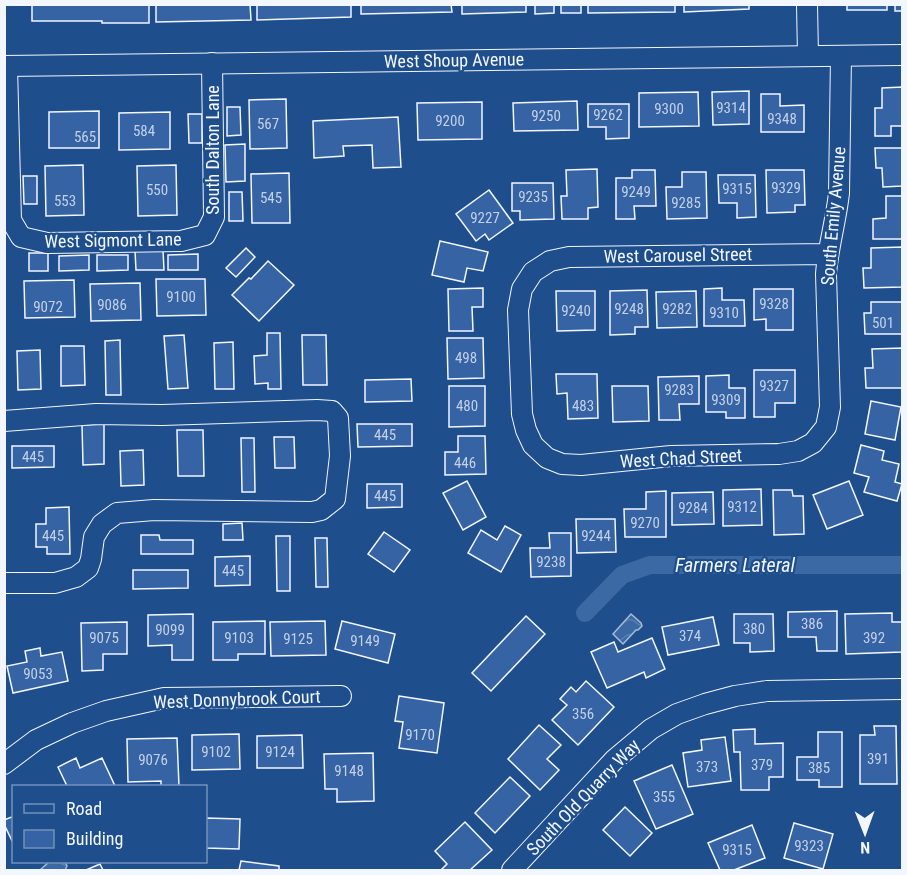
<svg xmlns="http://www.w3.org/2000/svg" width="907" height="875" font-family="'Roboto Condensed',sans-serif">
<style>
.water{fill:url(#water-waves);stroke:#a8bbd7;stroke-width:1.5}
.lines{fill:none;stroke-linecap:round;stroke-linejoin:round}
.canal{stroke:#3b69a3;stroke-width:18}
.building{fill:#3563a3;stroke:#f2f6ff;stroke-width:1.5}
.minor-casing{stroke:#f2f6ff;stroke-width:22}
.minor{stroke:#1f4e8c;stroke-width:20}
.labels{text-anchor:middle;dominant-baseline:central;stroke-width:4.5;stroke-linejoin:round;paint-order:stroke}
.number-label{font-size:15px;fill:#c3d1e8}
.street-label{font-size:18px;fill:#f2f6ff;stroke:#1f4e8c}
.water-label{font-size:20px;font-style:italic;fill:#f2f6ff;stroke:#1f4e8c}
</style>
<defs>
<pattern id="water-waves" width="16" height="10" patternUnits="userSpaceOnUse" patternTransform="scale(1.5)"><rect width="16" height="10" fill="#3b69a3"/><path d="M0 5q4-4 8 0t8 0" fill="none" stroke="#587fb1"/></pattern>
</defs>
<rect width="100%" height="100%" fill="#1f4e8c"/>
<g class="water">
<polygon points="631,614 641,623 642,626 638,630 636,630 623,644 613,634"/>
<polygon points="49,862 65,862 67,866 65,870 40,870"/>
</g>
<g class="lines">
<polyline class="canal" points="585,613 622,575 650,565 902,565"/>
</g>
<g class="building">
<polygon points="32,4 149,4 149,23 102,23 102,21 32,21"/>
<polygon points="156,4 250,4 251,20 156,22"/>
<polygon points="257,4 351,4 351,17 257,20"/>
<polygon points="361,4 451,4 452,12 361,14"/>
<polygon points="462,4 526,4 526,12 462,14"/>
<polygon points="535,4 554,4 554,13 535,14"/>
<rect x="561" y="4" width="20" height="9"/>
<polygon points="588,4 675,4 675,12 588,13"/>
<polygon points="684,4 749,4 749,9 684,12"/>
<rect x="847" y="4" width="40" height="6"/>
<rect x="895" y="4" width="7" height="7"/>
<polygon points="902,87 902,126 891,126 891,136 875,136 875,108 882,108 882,88"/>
<polygon points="749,91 749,124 713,125 712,92"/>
<polygon points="698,92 699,126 639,127 639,93"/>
<polygon points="761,94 780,94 780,106 804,105 804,132 761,132"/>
<polygon points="286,99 287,148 250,149 249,100"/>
<polygon points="577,101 578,130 514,131 513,103"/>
<polygon points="482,102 482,139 418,140 417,103"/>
<polygon points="588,104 629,104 629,138 606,139 606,127 588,127"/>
<polygon points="227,107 240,107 241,135 227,136"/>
<polygon points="99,111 99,148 49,148 49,112"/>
<polygon points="170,112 170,149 119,150 119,113"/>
<polygon points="188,114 202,114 202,143 189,143"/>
<polygon points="398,117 401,167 373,168 372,145 343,146 344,156 314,158 313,121"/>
<polygon points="245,144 245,181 226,182 225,145"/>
<polygon points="875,148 902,148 902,186 883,187 882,168 876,168"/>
<polygon points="83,165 84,215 46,216 45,166"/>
<polygon points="176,165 177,215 138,216 137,166"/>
<polygon points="597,169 598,207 588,208 588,219 562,219 561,196 567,196 566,170"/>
<polygon points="632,170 655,170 656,206 634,206 635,219 616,219 616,178 632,178"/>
<polygon points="766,170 804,170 805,205 795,205 795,212 767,213"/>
<polygon points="682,172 706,172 707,218 667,219 666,187 682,187"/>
<polygon points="289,173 290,223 252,223 251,174"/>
<polygon points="718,175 755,175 756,217 737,218 737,203 719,203"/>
<polygon points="23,176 37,176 37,204 24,204"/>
<polygon points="512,183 553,183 554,219 520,220 520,211 512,211"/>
<polygon points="489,190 513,223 489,240 485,234 476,241 456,214"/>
<polygon points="229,192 242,192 243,221 229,221"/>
<polygon points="886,196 902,196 902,239 873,239 873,219 886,218"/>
<polygon points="440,241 488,252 483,271 467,268 464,282 432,275"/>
<polygon points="902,247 902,287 864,288 863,268 871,268 871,248"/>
<polygon points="246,248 255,257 236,277 226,268"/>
<polygon points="163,250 164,270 136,270 135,251"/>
<rect x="29" y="253" width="19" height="18"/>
<polygon points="198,254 198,270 168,270 168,255"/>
<polygon points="89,255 89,270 59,271 59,256"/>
<polygon points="97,255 128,255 128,270 97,271"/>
<polygon points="268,261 294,285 259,321 232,295 249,278 251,279"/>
<polygon points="156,279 205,279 206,315 157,316"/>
<polygon points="74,280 75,317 25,318 24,281"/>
<polygon points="140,283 141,320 91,321 90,284"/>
<polygon points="483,288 483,307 472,307 473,331 449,331 448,289"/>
<polygon points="722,288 722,300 744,300 745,326 704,326 704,289"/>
<polygon points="754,289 793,289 793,330 766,330 766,319 754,320"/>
<polygon points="647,290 648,327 635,327 635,334 610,335 610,291"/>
<polygon points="556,291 595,291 595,330 557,331"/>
<polygon points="696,291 697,327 657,328 656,292"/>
<polygon points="871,302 902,302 902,334 865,334 864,313 871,313"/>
<polygon points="267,333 280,333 281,389 268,389 268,383 255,384 254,356 267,355"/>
<polygon points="184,335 188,388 168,389 164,336"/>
<polygon points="302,335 326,335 327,385 303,385"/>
<polygon points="447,338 483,338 484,378 448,379"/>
<polygon points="120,340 121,395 106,395 105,341"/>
<polygon points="233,342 234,389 215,389 214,343"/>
<polygon points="61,346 84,346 85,385 61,386"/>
<polygon points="902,348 902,388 866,388 865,368 873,368 872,349"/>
<polygon points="40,350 41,389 18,390 17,351"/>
<polygon points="754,370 795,370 795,403 775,403 775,417 754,417"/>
<polygon points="556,374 597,374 598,418 568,419 567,393 557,394"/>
<polygon points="729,375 729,388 745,388 745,418 726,418 726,412 706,412 706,376"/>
<polygon points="699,376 699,404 679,404 680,420 659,420 658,377"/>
<polygon points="411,379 412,401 365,402 365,380"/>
<polygon points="449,386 485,386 485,426 449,427"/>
<polygon points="612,386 648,386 649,421 613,422"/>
<polygon points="871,401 901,407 895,440 865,434"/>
<polygon points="104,424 104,464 83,465 82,425"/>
<polygon points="357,424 412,424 412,446 358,447"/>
<polygon points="177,430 203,430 204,476 178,476"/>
<polygon points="458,436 485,436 486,474 445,475 445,452 458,452"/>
<polygon points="274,437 294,437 295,468 275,468"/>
<polygon points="241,438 254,438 255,492 242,492"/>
<polygon points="861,445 884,451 882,460 899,464 895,482 902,484 897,501 864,492 869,477 854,473"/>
<polygon points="12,446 54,446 54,467 12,468"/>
<polygon points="143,450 144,485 121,486 120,451"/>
<polygon points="467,481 486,517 463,530 443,493"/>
<polygon points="849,481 863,515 827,529 813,495"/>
<polygon points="367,484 402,484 402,507 367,508"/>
<polygon points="761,489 762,525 723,526 723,490"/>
<polygon points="773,490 792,490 793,496 803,496 804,534 774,535"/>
<polygon points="666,491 666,537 625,537 624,509 646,509 646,492"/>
<polygon points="713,492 714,524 672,525 672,493"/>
<polygon points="69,507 70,554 47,554 47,547 36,547 36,524 46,524 46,508"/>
<polygon points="576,519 615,519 616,552 577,553"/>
<polygon points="242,523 243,540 223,540 223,524"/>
<polygon points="505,526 521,535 501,572 468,553 481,530 497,540"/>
<polygon points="384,532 410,550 394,572 368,554"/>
<polygon points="549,533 571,533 571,576 531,577 530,548 550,548"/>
<polygon points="141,535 159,535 160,540 193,540 193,554 141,554"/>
<polygon points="276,536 290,536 290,591 277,591"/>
<polygon points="315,538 327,538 328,587 316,587"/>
<polygon points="250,556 250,585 215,586 215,557"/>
<polygon points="133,570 188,570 188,588 133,589"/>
<polygon points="837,611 837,651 817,651 816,637 788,637 788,612"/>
<polygon points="892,613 892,622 902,622 902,652 846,654 845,614"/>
<polygon points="193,614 193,660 172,660 172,645 148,646 148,615"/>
<polygon points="734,614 773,614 774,651 750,652 750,643 734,643"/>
<polygon points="526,616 545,634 491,691 472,673"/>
<polygon points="713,617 719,645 668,655 662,627"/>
<polygon points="265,621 265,654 238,654 238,660 213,660 213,622"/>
<polygon points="325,621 326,655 271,656 270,622"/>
<polygon points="342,621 395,634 388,663 335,649"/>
<polygon points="127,622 127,654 103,654 103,670 82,671 81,623"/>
<polygon points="652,638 665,669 646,678 644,672 607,688 591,652 614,642 618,652"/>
<polygon points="40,648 41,656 62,652 68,681 13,693 7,666 27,662 25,651"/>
<polygon points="586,681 614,707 578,745 552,720 567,705 560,699 571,687 576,692"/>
<polygon points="399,696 444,703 437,753 399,748 403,722 395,721"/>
<polygon points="539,725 561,745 547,759 559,770 540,790 508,759"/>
<polygon points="874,726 896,726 897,784 860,784 860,735 875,735"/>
<polygon points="755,729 755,744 783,743 783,777 769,777 769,790 741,790 740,752 734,752 733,730"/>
<polygon points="818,732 842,732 842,787 819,787 819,780 797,780 797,757 818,757"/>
<polygon points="239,734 240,769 192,770 192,735"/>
<polygon points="302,735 303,768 257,768 257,736"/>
<polygon points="725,737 731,781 688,787 683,753 702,750 701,740"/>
<polygon points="177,738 179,786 161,786 161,781 128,782 127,739"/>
<polygon points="373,753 374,801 337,802 337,789 325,789 324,754"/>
<polygon points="76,758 80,768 102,758 115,786 67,786 58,767"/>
<polygon points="672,765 693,814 656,829 634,781"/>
<polygon points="510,777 530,796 495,833 475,813"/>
<polygon points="625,807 652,833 630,856 603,830"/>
<polygon points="14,816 14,845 4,824 4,820"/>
<polygon points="206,818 240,819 239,849 206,848"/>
<polygon points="465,822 492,850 470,870 441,870 447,864 435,851"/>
<polygon points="794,823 833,834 823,869 784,858"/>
<polygon points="752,825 765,858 734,870 720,870 708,843"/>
<polygon points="241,861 279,866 279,870 239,870"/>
<polygon points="100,864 103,870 86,870"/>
</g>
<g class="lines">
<defs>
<g id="minor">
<polyline points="807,4 808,56"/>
<polyline points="4,66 902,55"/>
<polyline points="7,66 11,220 21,237 47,243 181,241 205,235 214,217 212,63"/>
<path d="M827 254 569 257 550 261 533 272 522 289 518 310 522 414 526 430 533 445 547 458 562 464 581 465 671 456 779 454 798 451 813 443 826 427 830 407 826 274C828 247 836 221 839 193L841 56"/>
<polyline points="4,421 96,414 162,415 317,410 332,411 338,418 340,456 335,499 321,510 312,512 154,510 117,513 102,524 94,537 91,559 88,568 76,577 55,583 4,583"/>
<polyline points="4,764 36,740 72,723 106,711 164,698 341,696"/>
<polyline points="512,870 614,760 651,729 677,714 705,704 735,696 767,691 902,689"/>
</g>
</defs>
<use href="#minor" class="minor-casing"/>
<use href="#minor" class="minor"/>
</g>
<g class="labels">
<g class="number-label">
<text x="731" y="108">9314</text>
<text x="669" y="109">9300</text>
<text x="608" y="115">9262</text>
<text x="546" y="116">9250</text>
<text x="782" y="119">9348</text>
<text x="450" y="121">9200</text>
<text x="268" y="124">567</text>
<text x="144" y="131">584</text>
<text x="85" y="137">565</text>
<text x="786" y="188">9329</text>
<text x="737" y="189">9315</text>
<text x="157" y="190">550</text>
<text x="636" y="192">9249</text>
<text x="533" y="197">9235</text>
<text x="271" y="198">545</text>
<text x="65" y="201">553</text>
<text x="686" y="203">9285</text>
<text x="485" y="218">9227</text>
<text x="181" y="297">9100</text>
<text x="774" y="304">9328</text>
<text x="112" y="305">9086</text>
<text x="48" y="307">9072</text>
<text x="629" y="309">9248</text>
<text x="677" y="309">9282</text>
<text x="576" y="311">9240</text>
<text x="724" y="313">9310</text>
<text x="883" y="323">501</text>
<text x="466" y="358">498</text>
<text x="774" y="386">9327</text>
<text x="679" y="390">9283</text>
<text x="726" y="400">9309</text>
<text x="467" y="406">480</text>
<text x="583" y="406">483</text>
<text x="385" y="435">445</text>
<text x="33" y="457">445</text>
<text x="465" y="463">446</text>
<text x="385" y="496">445</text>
<text x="742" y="507">9312</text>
<text x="693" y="508">9284</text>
<text x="645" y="523">9270</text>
<text x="53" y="536">445</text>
<text x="596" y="536">9244</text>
<text x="551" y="562">9238</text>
<text x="233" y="571">445</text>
<text x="812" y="624">386</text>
<text x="754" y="629">380</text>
<text x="170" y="630">9099</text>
<text x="690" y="636">374</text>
<text x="104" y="638">9075</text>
<text x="239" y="638">9103</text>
<text x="874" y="638">392</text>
<text x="298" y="639">9125</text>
<text x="365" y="641">9149</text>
<text x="38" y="674">9053</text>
<text x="583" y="714">356</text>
<text x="420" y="735">9170</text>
<text x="216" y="752">9102</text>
<text x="280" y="752">9124</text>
<text x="878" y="759">391</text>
<text x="153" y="760">9076</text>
<text x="762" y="765">379</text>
<text x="707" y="767">373</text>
<text x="819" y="768">385</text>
<text x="349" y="771">9148</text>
<text x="664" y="797">355</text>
<text x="809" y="846">9323</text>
<text x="737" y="850">9315</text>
</g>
<g class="street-label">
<text transform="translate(454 60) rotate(-1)">West Shoup Avenue</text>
<text transform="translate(212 150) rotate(-90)">South Dalton Lane</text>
<text transform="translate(833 216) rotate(-85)">South Emily Avenue</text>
<text transform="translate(113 240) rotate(-1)">West Sigmont Lane</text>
<text transform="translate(678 255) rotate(-1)">West Carousel Street</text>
<text transform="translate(681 458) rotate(-3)">West Chad Street</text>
<text transform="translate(237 699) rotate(-2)">West Donnybrook Court</text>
<text transform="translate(583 797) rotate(-46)">South Old Quarry Way</text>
</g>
<g class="water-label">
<text x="735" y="565">Farmers Lateral</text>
</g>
</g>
<rect width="907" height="875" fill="none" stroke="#f2f6ff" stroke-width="12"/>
<rect x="12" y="785" width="195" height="78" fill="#1f4e8c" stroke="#7391ba" stroke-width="1.5"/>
<rect x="24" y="804" width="30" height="9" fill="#1f4e8c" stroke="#7391ba" stroke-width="1.5"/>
<text x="66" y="815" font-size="18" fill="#f2f6ff">Road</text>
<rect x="24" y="830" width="30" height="18" fill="#3563a3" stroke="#7391ba" stroke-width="1.5"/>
<text x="66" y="845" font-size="18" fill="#f2f6ff">Building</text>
<g transform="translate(865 833) rotate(179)" stroke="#1f4e8c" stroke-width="4.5" paint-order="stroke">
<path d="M0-4.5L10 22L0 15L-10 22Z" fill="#f2f6ff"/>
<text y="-9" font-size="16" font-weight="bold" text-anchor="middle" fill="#f2f6ff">N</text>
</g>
</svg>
